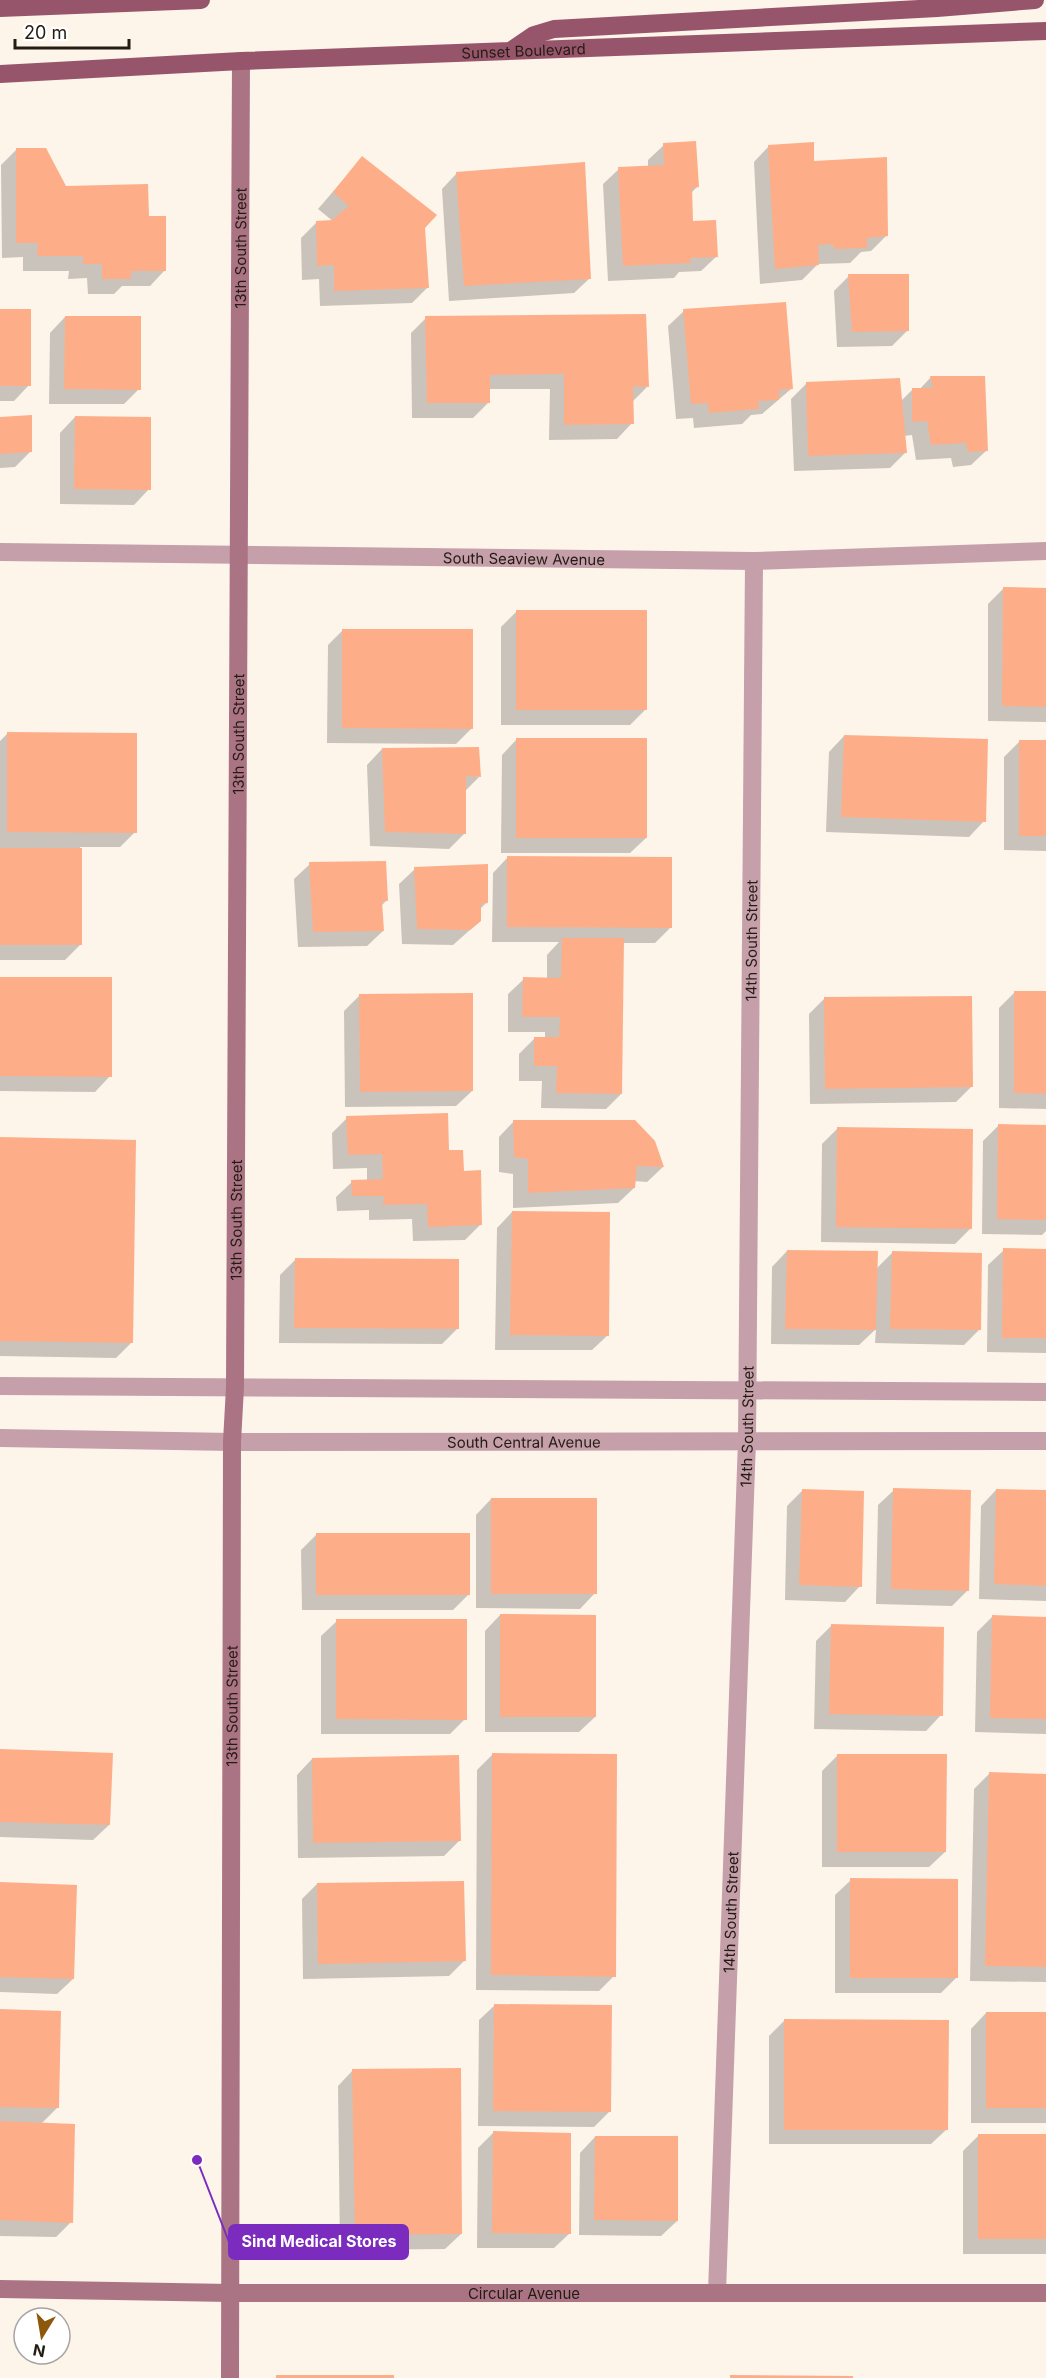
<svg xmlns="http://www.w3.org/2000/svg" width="1046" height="2378" font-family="Inter,sans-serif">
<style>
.shadow{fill:#0003}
.building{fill:#fdae89}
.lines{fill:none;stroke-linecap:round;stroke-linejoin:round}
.street{stroke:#c59faa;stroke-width:18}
.secondary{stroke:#ab7485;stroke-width:18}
.primary{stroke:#97556b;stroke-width:18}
.labels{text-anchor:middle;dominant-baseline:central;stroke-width:5;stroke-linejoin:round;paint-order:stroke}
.street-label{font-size:15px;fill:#241c13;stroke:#fff}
.leader{fill:none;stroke:#7b2cbf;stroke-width:2}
.callout-dot{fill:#7b2cbf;stroke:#fff;stroke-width:2}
.callout{fill:#7b2cbf;stroke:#7b2cbf;stroke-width:2}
.callout-label{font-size:16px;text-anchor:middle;font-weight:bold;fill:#fff}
</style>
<rect width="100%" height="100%" fill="#fdf4ea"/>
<g class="shadow">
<polygon points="664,145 697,187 690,194 692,223 717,256 701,271 679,272 674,278 608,281 603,184 619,169 648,167 648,160"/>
<polygon points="769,146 813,162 886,236 871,251 861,252 850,263 818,264 802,280 760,284 754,162"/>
<polygon points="16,150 65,187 147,217 165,270 150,286 122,286 114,294 88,294 87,278 68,279 69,271 23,271 23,257 2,258 1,165"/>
<polygon points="362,158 423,227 428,287 412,303 320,306 319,279 302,280 301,238 317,222 334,222 318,209"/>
<polygon points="457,173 590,278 574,293 449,301 442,189"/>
<polygon points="849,276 908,330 892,346 837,347 834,291"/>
<polygon points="0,311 29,385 14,401 0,401"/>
<polygon points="684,311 791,389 762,414 751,415 742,424 694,428 693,418 676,419 668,326"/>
<polygon points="65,317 139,389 124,404 49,404 50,333"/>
<polygon points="426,318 647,387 632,402 632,423 617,439 549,440 550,389 489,389 489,402 473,418 412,418 411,333"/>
<polygon points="931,377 987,450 971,465 953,467 951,458 916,460 912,435 904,436 906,452 890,468 794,471 791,399 806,384 901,401 913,389 919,390"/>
<polygon points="75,417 149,489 134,505 60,504 60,433"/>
<polygon points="0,418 30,452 15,467 0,468"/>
<polygon points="1003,589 1046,589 1046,722 988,721 988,604"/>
<polygon points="517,611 645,710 630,725 501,725 501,627"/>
<polygon points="343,630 472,728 456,744 327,743 328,645"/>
<polygon points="7,734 135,832 120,847 80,847 81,944 65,960 0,960 0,741"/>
<polygon points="844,736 984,821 969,837 826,832 829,752"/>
<polygon points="517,739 646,838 630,853 501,853 502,755"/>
<polygon points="1020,741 1046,741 1046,851 1004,850 1004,757"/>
<polygon points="382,749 479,777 465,791 465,833 449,849 370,846 367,765"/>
<polygon points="508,857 670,928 655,943 622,943 621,1094 606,1109 541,1108 542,1081 519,1081 519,1054 535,1038 545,1038 545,1032 508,1032 508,994 524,979 547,979 547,955 559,942 492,942 493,873"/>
<polygon points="310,864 386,901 381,906 383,931 367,946 298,947 294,879"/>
<polygon points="415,869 486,903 479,910 480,921 453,945 402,944 399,884"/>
<polygon points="0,978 110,1076 95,1092 0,1091"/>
<polygon points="1015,992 1046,993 1046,1109 999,1108 999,1008"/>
<polygon points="360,995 472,1091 456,1106 345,1107 344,1011"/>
<polygon points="825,998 971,1087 956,1102 810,1104 809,1014"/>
<polygon points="347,1118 462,1172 481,1224 465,1240 413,1241 412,1219 369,1220 369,1210 337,1211 336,1197 352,1182 367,1181 367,1168 333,1169 332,1133"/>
<polygon points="514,1121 663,1167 647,1182 634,1181 634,1188 618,1203 513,1208 513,1174 499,1172 499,1137"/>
<polygon points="998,1126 1046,1127 1046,1231 1042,1235 982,1234 983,1141"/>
<polygon points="837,1129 971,1228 955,1244 821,1242 822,1144"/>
<polygon points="0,1139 131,1343 116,1358 0,1356"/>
<polygon points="512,1212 608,1335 592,1350 495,1350 497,1228"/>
<polygon points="1004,1250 1046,1250 1046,1353 987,1352 988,1265"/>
<polygon points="787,1251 876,1269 892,1253 980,1329 964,1345 875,1343 876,1329 859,1345 771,1344 772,1267"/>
<polygon points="296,1259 457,1329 442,1344 279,1343 280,1275"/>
<polygon points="894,1490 967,1591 952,1606 876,1604 878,1505"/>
<polygon points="996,1490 1046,1492 1046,1601 979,1599 981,1506"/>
<polygon points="802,1491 860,1586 845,1602 785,1600 787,1506"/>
<polygon points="491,1499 595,1593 580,1609 476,1608 476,1515"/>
<polygon points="317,1534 468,1595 453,1610 302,1610 301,1550"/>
<polygon points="500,1615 595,1717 579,1732 485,1732 485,1631"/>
<polygon points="992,1617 1046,1618 1046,1734 975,1732 977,1632"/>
<polygon points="337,1621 465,1719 450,1734 321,1734 321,1636"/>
<polygon points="832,1625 941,1715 926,1731 814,1729 816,1641"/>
<polygon points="0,1751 109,1825 93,1840 0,1837"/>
<polygon points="493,1754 614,1976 599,1991 476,1990 477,1770"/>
<polygon points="838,1755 945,1852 929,1867 822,1867 822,1771"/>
<polygon points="312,1759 459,1841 444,1856 298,1858 297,1775"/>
<polygon points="989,1774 1046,1775 1046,1982 970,1981 974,1789"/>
<polygon points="851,1880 956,1978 941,1993 835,1993 835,1895"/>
<polygon points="0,1884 73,1979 57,1994 0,1992"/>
<polygon points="317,1884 464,1961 449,1976 303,1979 302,1899"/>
<polygon points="495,2005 610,2111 594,2127 478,2126 479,2020"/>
<polygon points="0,2010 57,2108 41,2124 71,2222 56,2237 0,2236"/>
<polygon points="986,2013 1046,2014 1046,2123 971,2123 971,2029"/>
<polygon points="784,2021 947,2129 931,2144 769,2144 769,2036"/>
<polygon points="353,2070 461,2234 445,2249 340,2250 338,2086"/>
<polygon points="493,2133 570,2233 554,2248 477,2248 478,2148"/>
<polygon points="978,2136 1046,2136 1046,2254 963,2254 963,2151"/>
<polygon points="595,2137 677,2221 661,2236 579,2235 580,2153"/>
</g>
<g class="building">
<polygon points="696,141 699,187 692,188 693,221 716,220 718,257 690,258 691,263 623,266 618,167 664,165 663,143"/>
<polygon points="814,142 814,161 887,157 888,236 867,238 867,248 834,249 833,244 818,245 819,265 775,269 768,145"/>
<polygon points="16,148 46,148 66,186 148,184 149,216 166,216 166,271 131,271 131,279 102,279 102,264 83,264 83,256 37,256 38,243 16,243"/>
<polygon points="362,156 437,215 425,228 429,288 334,291 334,265 317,266 316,221 332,220 349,206 333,192"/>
<polygon points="585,162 591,279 464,286 456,172"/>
<polygon points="848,274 909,274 909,331 852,332"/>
<polygon points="786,302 793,389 779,390 779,400 758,401 759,409 709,413 708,403 691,404 683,309"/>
<rect x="0" y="309" width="31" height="77"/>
<polygon points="646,314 649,387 633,386 634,424 564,425 564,374 490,375 490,403 427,403 425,316"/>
<polygon points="65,316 141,316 141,390 64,389"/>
<polygon points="930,376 985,376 988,451 968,452 966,443 931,445 927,421 912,422 912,388 933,388"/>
<polygon points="900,378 907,453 808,456 806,382"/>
<polygon points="32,415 32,452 0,454 0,417"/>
<polygon points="75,416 151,417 151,490 74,489"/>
<polygon points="1003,587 1046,588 1046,707 1002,706"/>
<rect x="516" y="610" width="131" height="100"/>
<polygon points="342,629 473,629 473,729 342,728"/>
<polygon points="7,732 137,733 137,833 7,832"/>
<polygon points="844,735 988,739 986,822 841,817"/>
<rect x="516" y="738" width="131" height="100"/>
<rect x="1019" y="740" width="27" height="96"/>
<polygon points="479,747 481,777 466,776 466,834 385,832 382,748"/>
<rect x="0" y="848" width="82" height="97"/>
<polygon points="507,856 672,857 672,928 507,927"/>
<polygon points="386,861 388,901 382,901 384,931 313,932 309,862"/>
<polygon points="488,864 488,903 481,904 481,921 470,930 417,929 414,867"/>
<polygon points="562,938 624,938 622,1094 556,1093 557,1066 534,1066 534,1037 559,1037 560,1017 522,1017 523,977 561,978"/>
<polygon points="0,977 112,977 112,1077 0,1076"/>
<polygon points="1014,991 1046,991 1046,1094 1014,1093"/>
<polygon points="473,993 473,1091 360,1092 359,994"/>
<polygon points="972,996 973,1087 825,1089 824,997"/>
<polygon points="448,1113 449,1150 463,1150 464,1171 481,1170 482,1225 428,1227 427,1204 383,1205 384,1196 352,1196 351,1180 383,1179 382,1154 348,1155 346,1116"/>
<polygon points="513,1120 635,1120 655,1141 664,1167 637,1166 635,1188 528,1193 528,1159 514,1157"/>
<polygon points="998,1124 1046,1125 1046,1220 997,1219"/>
<polygon points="837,1127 973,1129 972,1229 836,1227"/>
<polygon points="0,1137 136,1140 133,1343 0,1341"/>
<polygon points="512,1211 610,1212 609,1336 510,1335"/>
<polygon points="1003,1248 1046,1249 1046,1338 1002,1338"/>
<polygon points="787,1250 878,1251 876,1330 785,1329"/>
<polygon points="892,1251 982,1253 981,1330 890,1329"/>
<polygon points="295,1258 459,1259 459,1329 294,1328"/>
<polygon points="893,1488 971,1490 969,1591 891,1589"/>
<polygon points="802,1489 864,1491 862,1587 799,1585"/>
<polygon points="996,1489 1046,1490 1046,1586 994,1584"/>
<rect x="491" y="1498" width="106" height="96"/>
<rect x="316" y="1533" width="154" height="62"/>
<polygon points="500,1614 596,1615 596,1717 500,1717"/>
<polygon points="992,1615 1046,1617 1046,1719 990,1718"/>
<polygon points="336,1619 467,1619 467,1720 336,1719"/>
<polygon points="831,1624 944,1627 943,1716 829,1714"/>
<polygon points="0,1749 113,1753 110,1825 0,1822"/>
<polygon points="492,1753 617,1754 616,1977 491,1975"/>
<polygon points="837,1754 947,1754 946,1852 837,1852"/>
<polygon points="459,1755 461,1841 313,1843 312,1758"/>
<polygon points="989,1772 1046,1774 1046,1967 985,1966"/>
<polygon points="850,1878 958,1879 958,1978 850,1978"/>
<polygon points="464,1881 466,1961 318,1964 317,1883"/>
<polygon points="0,1882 77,1885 74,1979 0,1977"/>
<polygon points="494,2004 612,2005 611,2112 493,2111"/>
<polygon points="0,2009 61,2011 59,2108 0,2107"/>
<rect x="986" y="2012" width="60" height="96"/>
<polygon points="784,2019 949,2020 948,2130 784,2130"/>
<polygon points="461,2068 462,2234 355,2235 352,2069"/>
<polygon points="0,2121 75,2124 73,2223 0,2220"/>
<polygon points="493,2131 571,2133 571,2234 492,2233"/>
<rect x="978" y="2134" width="68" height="105"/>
<polygon points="595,2136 678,2136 678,2221 594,2220"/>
<rect x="276" y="2375" width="118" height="3"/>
<polygon points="730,2375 853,2376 853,2378 730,2378"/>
</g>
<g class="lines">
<g class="street">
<path id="s1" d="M0 552 754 561 1046 551"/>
<polyline points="0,1386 1046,1392"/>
<path id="s2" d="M0 1438 232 1442 1046 1441"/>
<path id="s3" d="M717 2292 747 1440 754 561"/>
</g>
<g class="secondary">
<path id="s4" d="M0 2289 230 2293H1046"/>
<path id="s5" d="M230 2378 232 1442 235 1387 241 61"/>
</g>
<g class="primary">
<polyline points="0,8 201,0"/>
<polyline points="512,50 534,35 554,29 937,8 1035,0"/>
<path id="s6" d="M0 74 241 61 1046 31"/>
</g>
</g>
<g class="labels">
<g class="street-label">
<text stroke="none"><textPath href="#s6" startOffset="524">Sunset Boulevard</textPath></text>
<text stroke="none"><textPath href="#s5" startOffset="2130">13th South Street</textPath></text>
<text stroke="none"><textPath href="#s1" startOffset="524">South Seaview Avenue</textPath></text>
<text stroke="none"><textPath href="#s5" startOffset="1644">13th South Street</textPath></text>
<text stroke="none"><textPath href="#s3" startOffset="1352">14th South Street</textPath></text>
<text stroke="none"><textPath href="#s5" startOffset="1158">13th South Street</textPath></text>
<text stroke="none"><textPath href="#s3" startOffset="866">14th South Street</textPath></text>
<text stroke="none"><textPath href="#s2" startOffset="524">South Central Avenue</textPath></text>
<text stroke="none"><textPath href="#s5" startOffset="672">13th South Street</textPath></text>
<text stroke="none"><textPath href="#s3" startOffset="380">14th South Street</textPath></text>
<text stroke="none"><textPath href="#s4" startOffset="524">Circular Avenue</textPath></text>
</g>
</g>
<path class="leader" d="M197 2160L229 2242"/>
<circle class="callout-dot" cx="197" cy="2160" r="6"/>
<rect class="callout" x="229" y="2225" width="179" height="34" rx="6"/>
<g class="callout-label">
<text x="319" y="2247">Sind Medical Stores</text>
</g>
<g transform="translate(42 2336) rotate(191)"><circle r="28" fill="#ffffff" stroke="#a7a4a1" stroke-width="1.5"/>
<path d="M0-4.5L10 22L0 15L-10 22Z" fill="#8e580a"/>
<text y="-9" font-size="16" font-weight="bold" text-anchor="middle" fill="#241c13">N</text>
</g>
<path d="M15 39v9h114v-9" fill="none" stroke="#241c13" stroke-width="3"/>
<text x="24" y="39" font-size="18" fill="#241c13" stroke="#ffffff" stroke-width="4.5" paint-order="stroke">20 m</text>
</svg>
